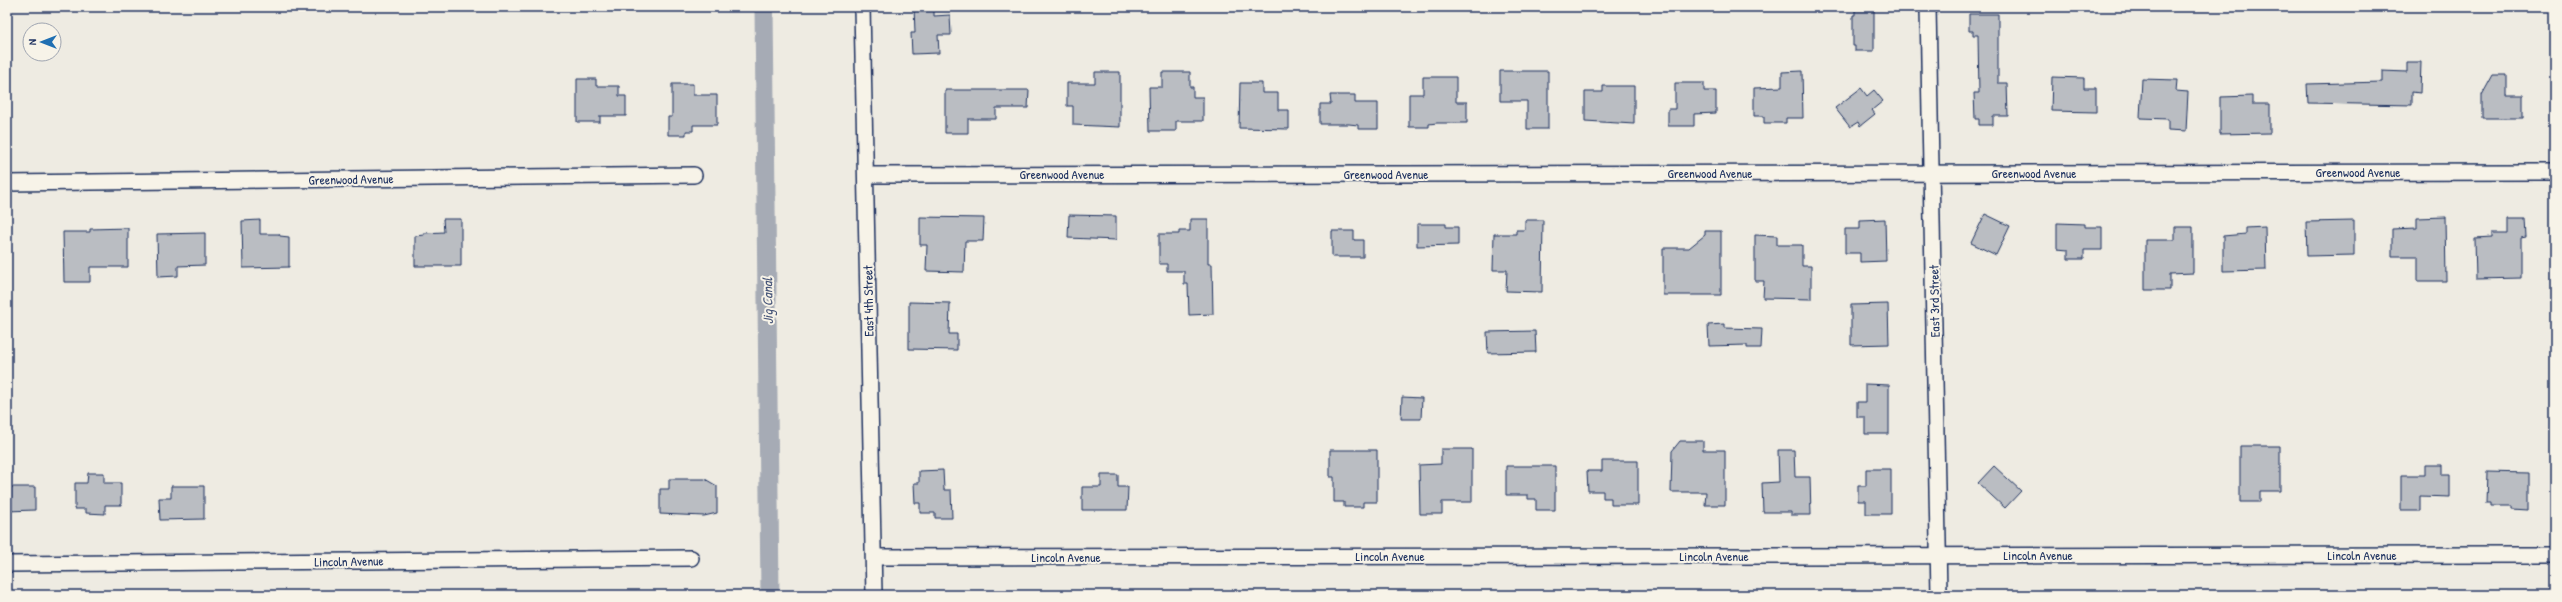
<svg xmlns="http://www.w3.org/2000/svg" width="2562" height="602" font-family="'Patrick Hand',sans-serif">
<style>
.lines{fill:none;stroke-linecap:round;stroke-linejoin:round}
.canal{stroke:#a6abb5;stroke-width:19}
.building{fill:#babdc2;stroke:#1b2f5e}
.street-casing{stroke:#1b2f5e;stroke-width:18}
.street{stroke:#f7f3e8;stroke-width:15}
.labels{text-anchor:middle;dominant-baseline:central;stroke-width:4;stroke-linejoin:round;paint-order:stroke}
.street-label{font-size:13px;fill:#1b2f5e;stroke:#f7f3e8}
.water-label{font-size:14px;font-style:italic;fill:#455478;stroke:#f7f3e8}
</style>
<rect width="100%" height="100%" fill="#eeebe2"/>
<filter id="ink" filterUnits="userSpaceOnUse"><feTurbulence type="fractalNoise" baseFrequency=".025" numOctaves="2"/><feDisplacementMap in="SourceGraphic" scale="8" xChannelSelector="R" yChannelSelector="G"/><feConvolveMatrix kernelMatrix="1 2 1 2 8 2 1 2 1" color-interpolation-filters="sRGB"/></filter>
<g filter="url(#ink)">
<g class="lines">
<polyline class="canal" points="764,7 770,595"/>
</g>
<g class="building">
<polygon points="914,7 934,7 934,16 950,15 951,35 938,35 939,53 912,54 911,33 915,33"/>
<polygon points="1855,7 1874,7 1874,51 1855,51 1855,46 1853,46 1853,15 1855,15"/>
<polygon points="1969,14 1998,14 1998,83 2007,83 2008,116 1993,116 1993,125 1979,125 1979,119 1975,119 1974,93 1979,93 1978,35 1973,35 1973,31 1969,31"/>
<polygon points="2407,62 2421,62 2420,93 2412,92 2412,105 2308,103 2307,84 2382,82 2382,71 2407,72"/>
<polygon points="1500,71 1548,71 1548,129 1527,129 1527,101 1500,101"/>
<polygon points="1802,71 1803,118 1786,118 1786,123 1764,123 1764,116 1754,116 1754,88 1782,87 1782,72"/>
<polygon points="1095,72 1120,72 1120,127 1073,125 1073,106 1067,106 1067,83 1095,83"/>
<polygon points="1162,72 1190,72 1190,87 1193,87 1193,97 1203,97 1203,121 1176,121 1176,131 1150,131 1149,87 1162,87"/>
<polygon points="2493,75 2507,75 2507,95 2523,95 2523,118 2482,118 2482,95"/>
<polygon points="1423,77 1456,77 1456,102 1467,102 1467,123 1437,123 1429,124 1429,127 1409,127 1409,94 1423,94"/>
<polygon points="2052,77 2084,78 2084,88 2096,88 2096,112 2051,111"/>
<polygon points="577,79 596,79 596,86 619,86 619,96 626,96 626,116 600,116 600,122 577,122"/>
<polygon points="2142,79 2177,80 2176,91 2188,92 2186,131 2168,130 2168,119 2140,118"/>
<polygon points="1240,83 1262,83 1262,93 1278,93 1278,110 1289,110 1289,129 1239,128"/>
<polygon points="1675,83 1704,83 1704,91 1716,91 1716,113 1694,114 1694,126 1668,126 1668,109 1675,109"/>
<polygon points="672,84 693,84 693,95 717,95 717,125 693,125 693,131 686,131 686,135 668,135 668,117 672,117"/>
<polygon points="1603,86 1634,86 1634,124 1585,121 1585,92 1603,92"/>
<polygon points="1861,88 1867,96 1874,90 1883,101 1872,110 1875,114 1860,126 1858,122 1850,127 1835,108"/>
<polygon points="945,90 1029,90 1028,108 996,108 996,119 968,119 968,133 945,133"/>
<polygon points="1330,95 1355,95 1355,103 1378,103 1378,129 1358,129 1358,125 1349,124 1320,124 1320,104 1331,104"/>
<polygon points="2252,96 2252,104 2270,104 2270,133 2220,134 2220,97"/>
<polygon points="1985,214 2010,226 1996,255 1971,243"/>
<polygon points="1069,215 1116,216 1116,240 1068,238"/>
<polygon points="920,217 984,218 983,241 965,241 964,272 926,271 927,245 920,245"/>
<polygon points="2445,217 2446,281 2418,281 2418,256 2392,256 2392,229 2417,228 2417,218"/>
<polygon points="443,219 461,219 461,266 415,266 415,236 424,235 424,233 444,232"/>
<polygon points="1190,219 1208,219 1208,264 1212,264 1213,314 1189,315 1188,284 1184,284 1184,271 1167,271 1167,264 1159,264 1159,234 1179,234 1179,231 1190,231"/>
<polygon points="1885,219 1886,261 1860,262 1860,253 1845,253 1845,229 1860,229 1860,220"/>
<polygon points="2509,219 2525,219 2526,237 2521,238 2521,278 2476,279 2475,238 2492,237 2492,233 2509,233"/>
<polygon points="260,220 260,234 279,234 280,236 289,237 289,267 243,268 242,221"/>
<polygon points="1525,220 1543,220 1542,292 1506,291 1507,270 1493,270 1494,234 1516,234 1516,230 1525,230"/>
<polygon points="2354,221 2354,255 2307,256 2306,222"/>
<polygon points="2057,223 2085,224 2085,227 2102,227 2102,250 2084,250 2084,259 2068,259 2068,250 2057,249"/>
<polygon points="1417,224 1446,224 1446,227 1458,227 1458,245 1417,246"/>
<polygon points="2175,227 2193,227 2193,273 2170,274 2170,290 2145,290 2145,240 2175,240"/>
<polygon points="2265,227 2266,270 2223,271 2223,236 2246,234 2246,228"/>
<polygon points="128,228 128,267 90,267 90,282 64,282 63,232 90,232 90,229"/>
<polygon points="1332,231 1354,231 1354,240 1363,240 1363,257 1332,257"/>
<polygon points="1705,231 1721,231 1721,295 1663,295 1663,248 1689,248 1705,235"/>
<polygon points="205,233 205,265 178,266 178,276 158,277 157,234"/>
<polygon points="1755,235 1777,236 1777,245 1802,245 1802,266 1811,266 1811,299 1763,298 1764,281 1755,281"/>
<polygon points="909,302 950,303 949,334 957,334 957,350 909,349"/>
<polygon points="1888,304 1889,344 1851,345 1851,305"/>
<polygon points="1724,324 1724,328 1762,329 1761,348 1747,348 1747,345 1709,346 1708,325"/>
<polygon points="1535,331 1536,352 1488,353 1487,332"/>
<polygon points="1865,384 1889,385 1889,434 1865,434 1865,417 1857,417 1857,402 1865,402"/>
<polygon points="1402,397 1422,398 1421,419 1401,419"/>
<polygon points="1680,441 1703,441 1703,450 1725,450 1725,505 1705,505 1706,492 1671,492 1672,451"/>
<polygon points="2240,446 2280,446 2280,491 2260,491 2260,502 2240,502"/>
<polygon points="1441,449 1472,449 1472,502 1442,502 1442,514 1420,514 1419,465 1441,464"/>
<polygon points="1330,450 1377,450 1377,502 1363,502 1363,507 1344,507 1344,502 1334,502 1334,477 1330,477"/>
<polygon points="1778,450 1794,450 1795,477 1810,477 1811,515 1791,515 1791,512 1763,512 1762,483 1779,482"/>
<polygon points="1602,461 1638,461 1638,505 1611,505 1611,498 1603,498 1603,491 1588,491 1587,471 1602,471"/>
<polygon points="2425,465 2442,465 2442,475 2450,475 2450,497 2420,496 2420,511 2401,511 2401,475 2425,475"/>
<polygon points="1506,466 1555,466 1555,510 1536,510 1536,499 1528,499 1528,495 1506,495"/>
<polygon points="1994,466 2021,491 2005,508 1978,483"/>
<polygon points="1866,469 1891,469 1891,514 1866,514 1866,501 1858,501 1858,486 1866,486"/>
<polygon points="943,470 944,490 951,490 952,518 935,518 935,513 920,513 920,503 915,503 914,483 919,483 919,471"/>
<polygon points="2487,472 2528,473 2528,510 2512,509 2512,506 2491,506 2491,503 2486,503"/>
<polygon points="88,473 104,473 104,483 121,483 121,505 105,505 105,514 86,513 86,509 75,509 75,483 87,483"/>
<polygon points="1101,475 1118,475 1118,487 1128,487 1127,510 1082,510 1082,487 1101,487"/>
<polygon points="669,479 705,479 717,486 717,513 704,516 660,514 660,489 669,489"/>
<polygon points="171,486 204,486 204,519 160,520 159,498 171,498"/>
<polygon points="7,487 35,487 35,510 7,511"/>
</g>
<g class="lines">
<defs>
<g id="street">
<polyline points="862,7 874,595"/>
<polyline points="1928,7 1939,595"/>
<polyline points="866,175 2555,172"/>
<polyline points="7,183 694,175"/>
<polyline points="874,557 2555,555"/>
<polyline points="7,564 691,558"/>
</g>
</defs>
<use href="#street" class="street-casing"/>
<use href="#street" class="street"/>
</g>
</g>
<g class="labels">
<g class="street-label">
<text x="2358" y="172">Greenwood Avenue</text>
<text x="1710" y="173">Greenwood Avenue</text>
<text x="2034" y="173">Greenwood Avenue</text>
<text x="1062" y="174">Greenwood Avenue</text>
<text x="1386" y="174">Greenwood Avenue</text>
<text transform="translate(351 179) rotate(-1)">Greenwood Avenue</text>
<text transform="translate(868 301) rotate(-91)">East 4th Street</text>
<text transform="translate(1934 301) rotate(-91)">East 3rd Street</text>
<text x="2038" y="555">Lincoln Avenue</text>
<text x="2362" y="555">Lincoln Avenue</text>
<text x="1390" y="556">Lincoln Avenue</text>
<text x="1714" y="556">Lincoln Avenue</text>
<text x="1066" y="557">Lincoln Avenue</text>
<text transform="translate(349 561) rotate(-1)">Lincoln Avenue</text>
</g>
<g class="water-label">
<text transform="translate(767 301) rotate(-91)">Jig Canal</text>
</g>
</g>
<rect width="2562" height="602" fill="none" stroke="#f7f3e8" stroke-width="24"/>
<rect x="12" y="12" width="2538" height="578" fill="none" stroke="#1b2f5e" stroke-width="1.5" filter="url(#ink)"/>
<g transform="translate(42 42) rotate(270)"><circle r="19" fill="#f7f3e8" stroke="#9fa5b1"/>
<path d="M0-3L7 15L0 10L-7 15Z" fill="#1f6fb2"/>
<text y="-6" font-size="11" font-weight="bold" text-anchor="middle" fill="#1b2f5e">N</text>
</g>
</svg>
